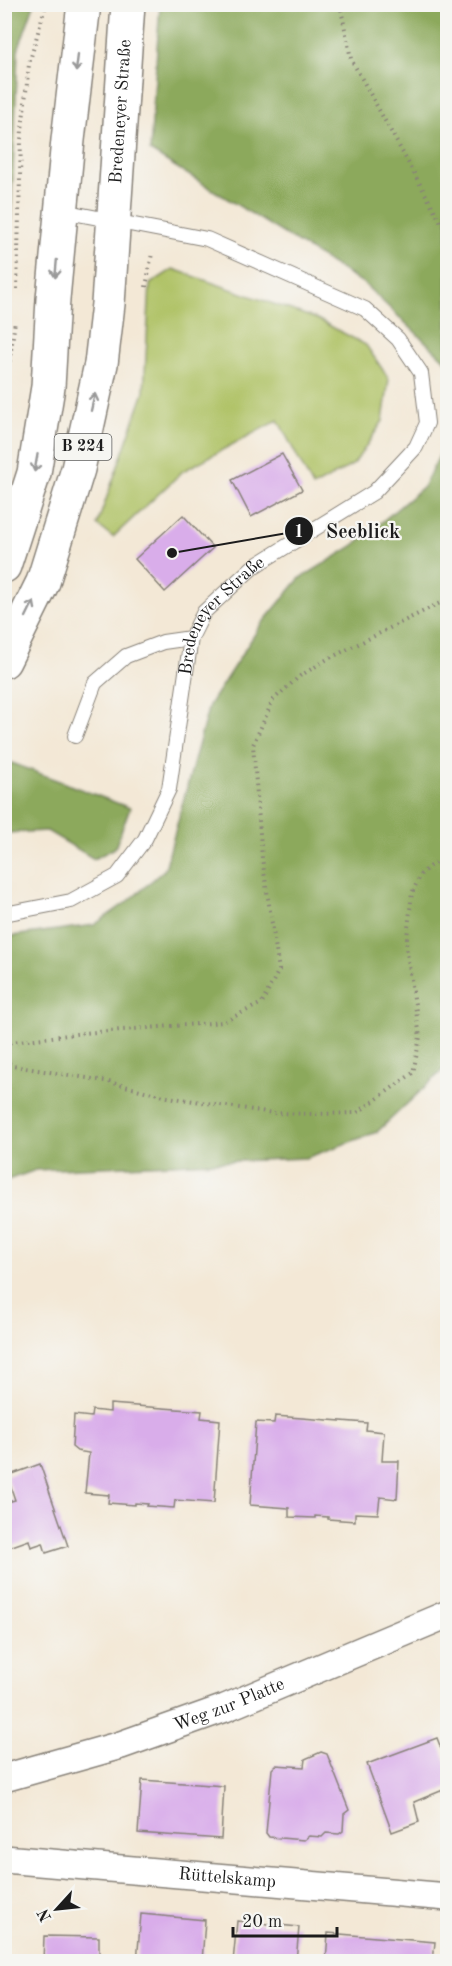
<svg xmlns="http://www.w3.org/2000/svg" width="452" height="1966" font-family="'Old Standard TT',serif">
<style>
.green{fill:#b0c367;stroke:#667042;stroke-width:1.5}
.forest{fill:#8ca95c;stroke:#54623c;stroke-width:1.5}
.building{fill:#d9adea}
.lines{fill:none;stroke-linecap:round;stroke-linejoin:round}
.lane-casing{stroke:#888279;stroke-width:16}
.street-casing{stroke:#888279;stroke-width:30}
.primary-casing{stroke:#888279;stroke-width:36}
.path{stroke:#888279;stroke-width:4;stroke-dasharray:1.5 4.5;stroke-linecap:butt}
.lane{stroke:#fff;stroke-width:14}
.street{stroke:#fff;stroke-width:27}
.primary{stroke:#fff;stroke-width:33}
.oneway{stroke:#999}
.labels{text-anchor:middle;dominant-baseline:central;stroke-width:4.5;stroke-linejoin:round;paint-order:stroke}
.shield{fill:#f6f6f2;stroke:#5d5d5c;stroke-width:1.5}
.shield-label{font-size:16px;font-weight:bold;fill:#1c1c1c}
.street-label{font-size:18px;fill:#1c1c1c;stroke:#f6f6f2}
.leader{fill:none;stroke:#1c1c1c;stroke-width:2}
.callout-dot{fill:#1c1c1c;stroke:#f6f6f2;stroke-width:2}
.mark-label{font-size:18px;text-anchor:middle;font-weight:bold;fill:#fff}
.callout-label{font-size:20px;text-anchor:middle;font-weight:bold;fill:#1c1c1c;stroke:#f6f6f2;stroke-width:4.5;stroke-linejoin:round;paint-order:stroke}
</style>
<rect width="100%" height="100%" fill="#f6f6f2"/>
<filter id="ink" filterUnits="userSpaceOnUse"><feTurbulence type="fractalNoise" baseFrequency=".0167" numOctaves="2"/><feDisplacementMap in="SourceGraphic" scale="12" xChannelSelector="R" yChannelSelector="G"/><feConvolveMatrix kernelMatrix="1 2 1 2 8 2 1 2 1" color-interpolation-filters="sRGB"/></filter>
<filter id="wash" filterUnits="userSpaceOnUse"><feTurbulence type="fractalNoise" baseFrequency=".008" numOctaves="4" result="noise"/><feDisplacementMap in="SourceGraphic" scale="24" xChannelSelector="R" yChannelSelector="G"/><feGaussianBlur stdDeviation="1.35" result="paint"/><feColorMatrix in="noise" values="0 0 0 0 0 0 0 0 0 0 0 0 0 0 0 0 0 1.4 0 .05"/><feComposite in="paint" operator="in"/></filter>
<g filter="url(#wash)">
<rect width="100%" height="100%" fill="#f3e8d6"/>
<polygon class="green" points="173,269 317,319 366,345 389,379 383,421 354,464 313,487 278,420 183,471 113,537 97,525 144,392 150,284"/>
<g class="forest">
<polygon points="5,4 34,5 18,50 7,316 5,339"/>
<polygon points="160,5 447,5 447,362 363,283 150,151"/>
<polygon points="447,441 448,1062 445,1068 377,1132 306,1158 36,1170 5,1181 5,937 94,925 131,899 165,869 209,705 260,626 299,579 353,546 423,487"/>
<polygon points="12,763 130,808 115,848 94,859 47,831 5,833 5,765"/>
</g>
<g id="blocks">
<g class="building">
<polygon points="282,454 302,490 251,517 232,480"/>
<polygon points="183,515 213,548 165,592 135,559"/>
<polygon points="110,1404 202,1411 201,1418 220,1420 214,1503 175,1500 174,1508 147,1506 148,1504 135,1503 135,1505 108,1503 109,1495 85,1493 89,1453 77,1451 72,1447 74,1415 91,1417 92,1410 110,1412"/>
<polygon points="275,1416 367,1423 366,1430 384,1432 382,1461 399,1461 397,1499 380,1497 378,1514 355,1513 355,1521 328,1519 328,1517 315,1516 315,1518 289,1517 289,1508 250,1505 256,1422 274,1423"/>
<polygon points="40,1464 68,1546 46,1553 43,1543 31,1547 29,1540 4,1549 4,1503 15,1500 7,1476"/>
<polygon points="437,1738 448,1766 448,1788 414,1802 419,1822 392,1832 367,1764"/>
<polygon points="321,1752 327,1754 349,1810 344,1814 343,1831 339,1834 326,1833 322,1837 309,1836 304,1840 269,1837 266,1833 272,1769 276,1765 304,1767 305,1759"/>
<polygon points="142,1780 224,1786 221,1839 138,1833"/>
<polygon points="141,1914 205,1920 202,1962 137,1962"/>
<polygon points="237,1921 299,1927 296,1962 233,1962"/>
<polygon points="328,1933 435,1942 433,1962 326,1962"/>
<polygon points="44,1936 99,1937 99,1962 43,1962"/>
</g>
</g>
</g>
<g filter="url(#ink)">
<use href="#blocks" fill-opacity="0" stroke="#888279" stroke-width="1.5"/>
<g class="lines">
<defs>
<g id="lane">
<polyline points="75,736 95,683 126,656 163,642 191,638"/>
<path id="s1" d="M4 914 71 901 117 876 145 839 169 789 191 638 204 612 253 567 374 492 416 447 427 423 421 373 398 339 365 309 207 239 62 211"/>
</g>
<g id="street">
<path id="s2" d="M4 1778 121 1745 225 1708 448 1614"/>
<path id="s3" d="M4 1859 448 1897"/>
</g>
<g id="primary">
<polyline points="4,566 34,473 48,387 53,299 68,140 84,4"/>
<path id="s4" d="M4 661 43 582 78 469 101 364 108 304 128 4"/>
</g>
</defs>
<use href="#lane" class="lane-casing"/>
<use href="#street" class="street-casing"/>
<use href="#primary" class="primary-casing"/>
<g class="path">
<polyline points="340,4 351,59 448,235"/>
<polyline points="146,287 152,253"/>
<polyline points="17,289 21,140 29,64 46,4"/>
<polyline points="4,403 15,321"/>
<polyline points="4,1043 84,1033 223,1022 262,1003 279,970 262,858 253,745 273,700 300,676 326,660 448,599"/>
<polyline points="4,1060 13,1066 105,1081 168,1097 273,1113 315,1114 357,1113 413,1073 420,1037 406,946 412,893 421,874 430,866 439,861 448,860"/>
</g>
<use href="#lane" class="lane"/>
<use href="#street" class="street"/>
<use href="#primary" class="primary"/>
</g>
<defs><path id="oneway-shaft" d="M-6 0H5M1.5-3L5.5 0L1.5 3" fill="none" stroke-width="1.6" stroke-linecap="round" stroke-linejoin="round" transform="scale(1.5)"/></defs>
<g class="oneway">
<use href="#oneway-shaft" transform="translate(77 63) rotate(97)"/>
<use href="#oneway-shaft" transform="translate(56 269) rotate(95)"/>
<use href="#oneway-shaft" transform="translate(93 402) rotate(-77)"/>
<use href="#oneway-shaft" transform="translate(36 463) rotate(100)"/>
<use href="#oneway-shaft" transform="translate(30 609) rotate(-64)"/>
</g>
</g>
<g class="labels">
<rect class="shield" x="54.5" y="434" width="57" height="26" rx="4.5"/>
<g class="shield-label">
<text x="83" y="447">B 224</text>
</g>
<g class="street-label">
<text stroke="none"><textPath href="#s4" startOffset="567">Bredeneyer Straße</textPath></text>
<text stroke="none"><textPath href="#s1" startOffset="410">Bredeneyer Straße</textPath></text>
<text stroke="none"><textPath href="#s2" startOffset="237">Weg zur Platte</textPath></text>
<text stroke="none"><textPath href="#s3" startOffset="224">Rüttelskamp</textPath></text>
</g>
</g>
<path class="leader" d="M172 553L299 531"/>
<g class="callout-dot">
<circle cx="172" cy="553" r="6"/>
<circle cx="299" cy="531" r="15"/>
</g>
<g class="mark-label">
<text x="299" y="537">1</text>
</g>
<g class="callout-label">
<text x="363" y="538">Seeblick</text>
</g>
<rect width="452" height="1966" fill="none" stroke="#f6f6f2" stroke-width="24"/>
<g transform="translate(57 1909) rotate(243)" stroke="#f6f6f2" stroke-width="4.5" paint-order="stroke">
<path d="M0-4.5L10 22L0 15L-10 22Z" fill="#1c1c1c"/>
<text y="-9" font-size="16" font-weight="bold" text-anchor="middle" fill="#1c1c1c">N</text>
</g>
<path d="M233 1927v9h104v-9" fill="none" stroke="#1c1c1c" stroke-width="3"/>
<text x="242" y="1927" font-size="18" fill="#1c1c1c" stroke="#f6f6f2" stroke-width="4.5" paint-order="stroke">20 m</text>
</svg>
